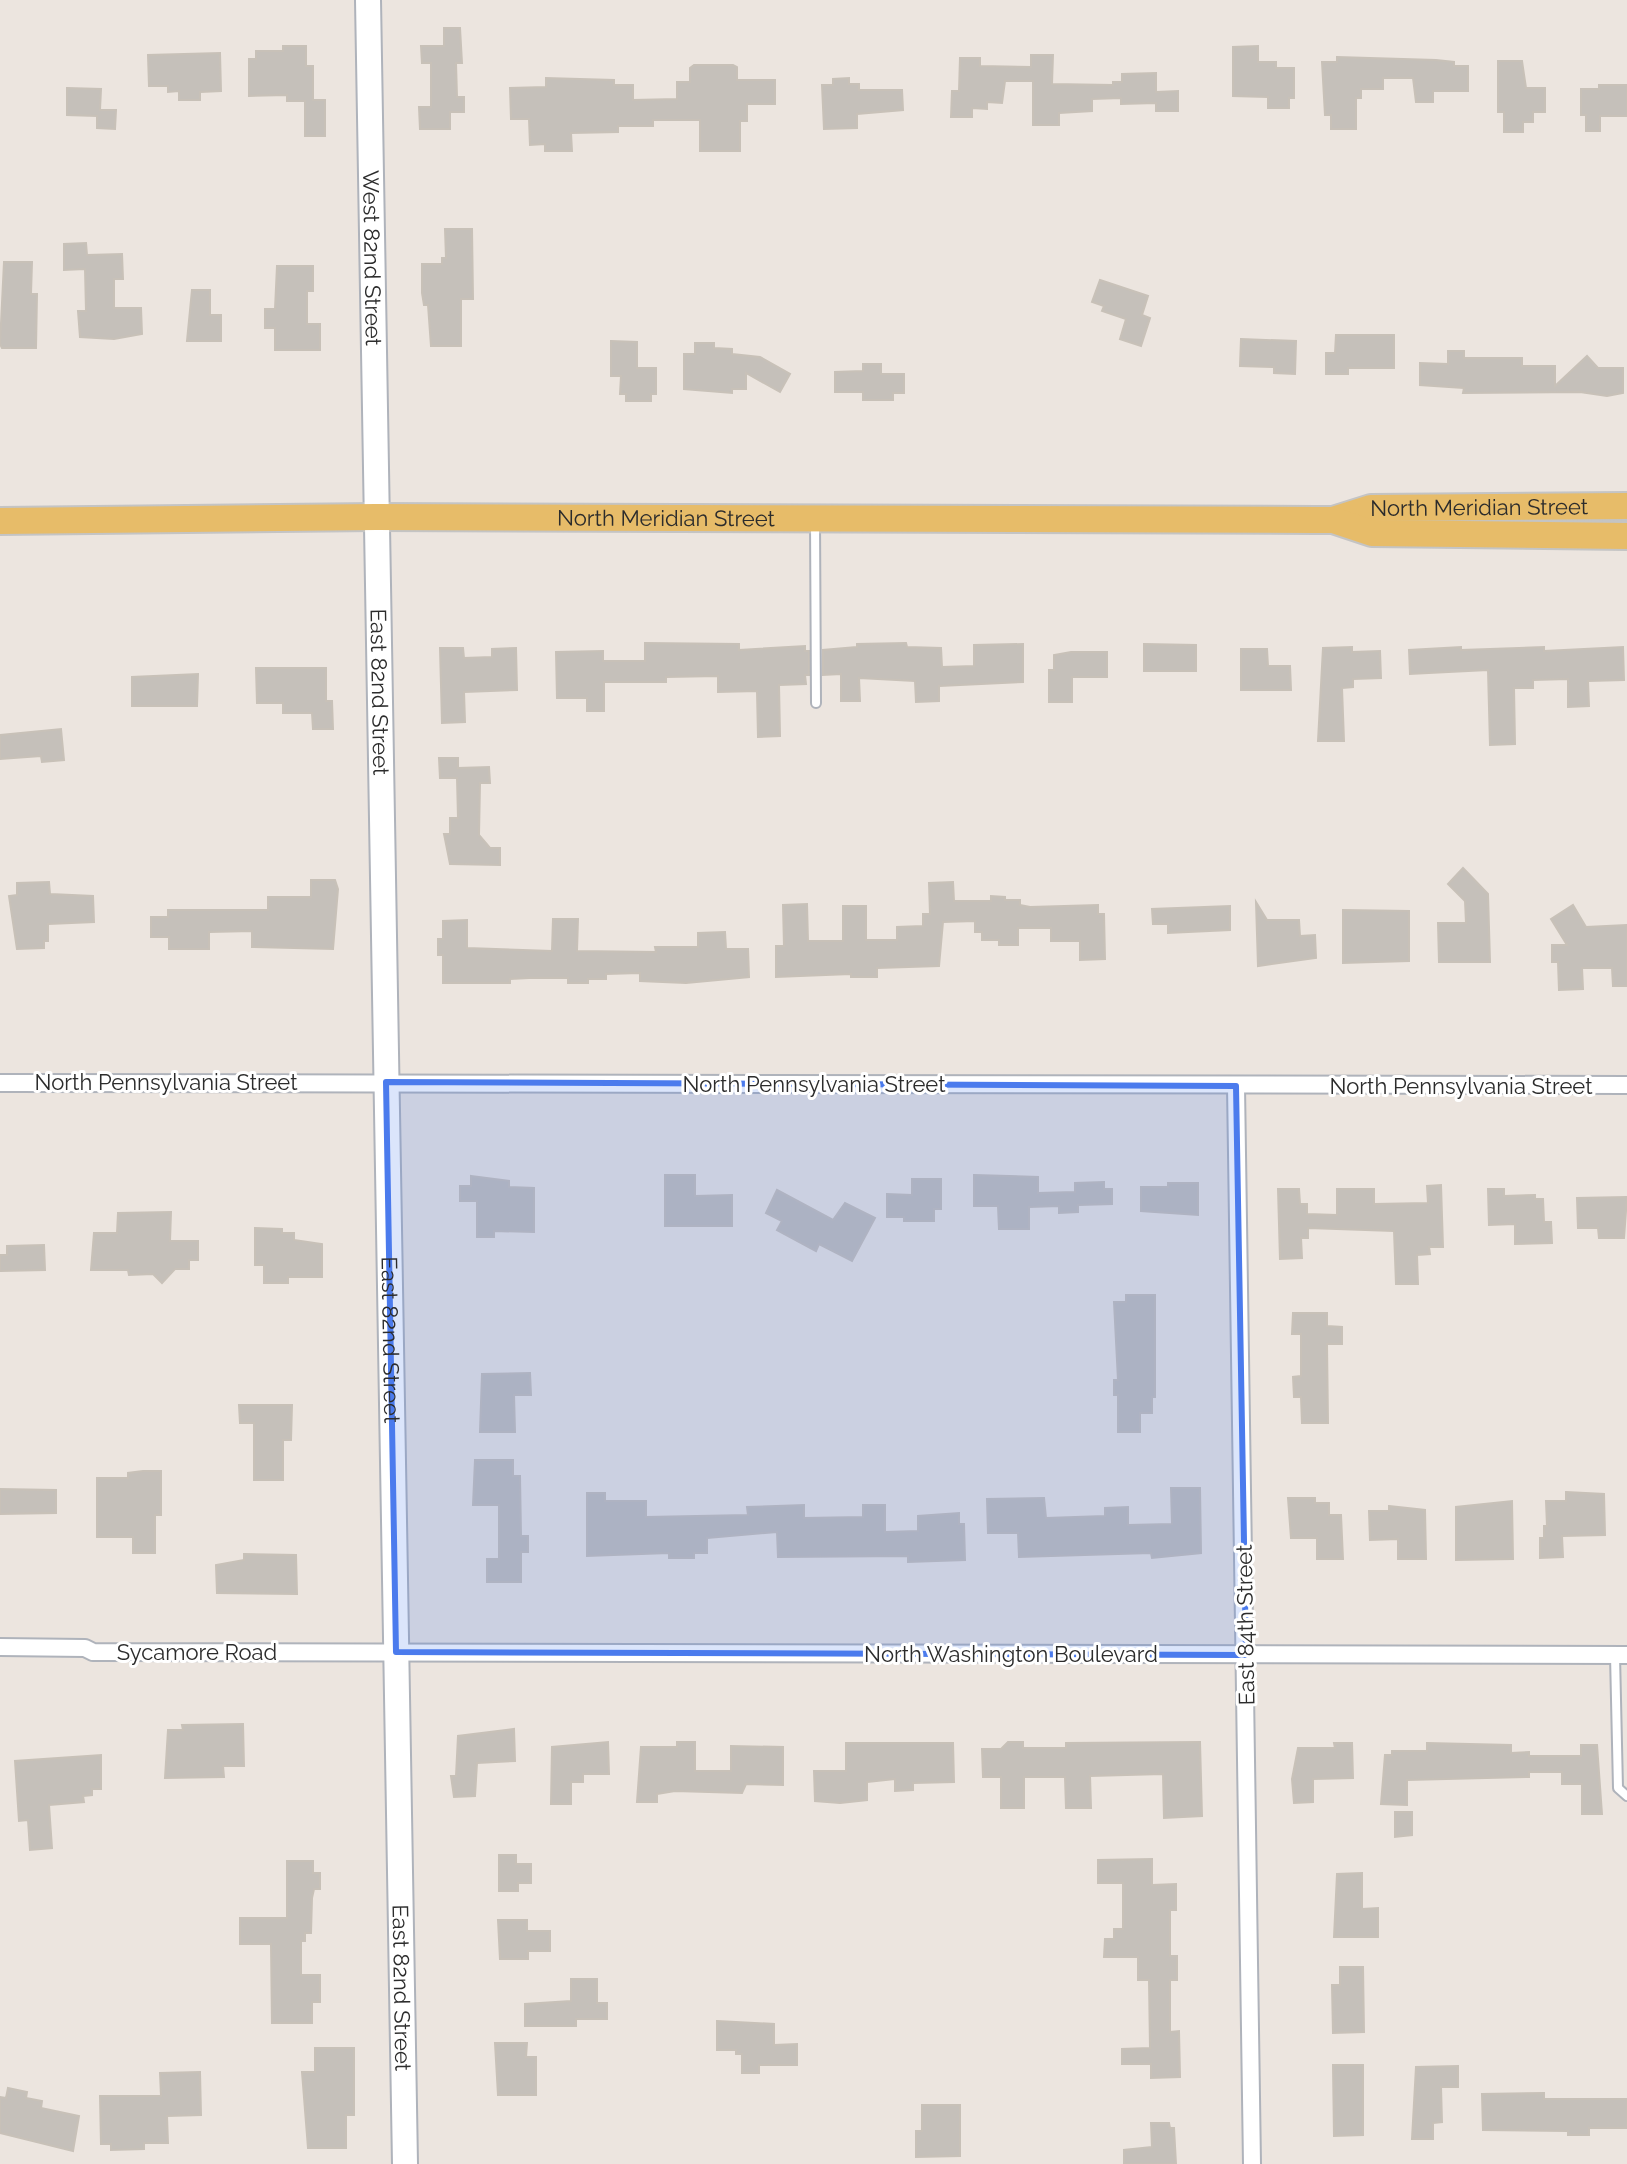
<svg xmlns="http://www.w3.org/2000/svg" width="1627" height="2164" font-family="Raleway,sans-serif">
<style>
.building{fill:#c5c0ba;stroke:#c8c1b8;stroke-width:2}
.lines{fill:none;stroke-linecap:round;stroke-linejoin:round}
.lane-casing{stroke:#afb3bb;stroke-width:12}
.street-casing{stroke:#afb3bb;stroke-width:20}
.secondary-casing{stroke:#afb3bb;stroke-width:28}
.primary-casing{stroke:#c4c4c4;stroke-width:30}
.lane{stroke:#fff;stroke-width:8}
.street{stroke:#fff;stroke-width:16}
.secondary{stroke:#fff;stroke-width:24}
.primary{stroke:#e7bc69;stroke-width:26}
.marked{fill:#4b7bed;fill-opacity:0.2;stroke:#4b7bed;stroke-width:6;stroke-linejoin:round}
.labels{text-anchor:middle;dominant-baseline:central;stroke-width:6;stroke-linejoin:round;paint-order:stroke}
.street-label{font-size:22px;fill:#2c2c2c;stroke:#fff}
</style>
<rect width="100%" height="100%" fill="#ece5df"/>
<g class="building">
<polygon points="444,28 460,28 462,63 456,63 457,97 464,97 464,112 450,112 450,129 420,129 419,107 431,107 431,63 422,63 421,46 444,46"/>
<polygon points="283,46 306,46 306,66 313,66 313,100 325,100 325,136 305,136 305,101 287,101 287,95 249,96 249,59 256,59 256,51 283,51"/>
<polygon points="1258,46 1258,62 1276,62 1276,68 1294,68 1294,98 1289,98 1289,108 1268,108 1268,97 1233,96 1233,47"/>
<polygon points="220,53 221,91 200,92 200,100 179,100 179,91 168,92 168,86 149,86 148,55"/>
<polygon points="1031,55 1053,55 1052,84 1113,85 1113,82 1122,82 1122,74 1156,73 1156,92 1178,91 1178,111 1156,111 1156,103 1121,104 1121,98 1092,99 1092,111 1059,113 1059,125 1033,125 1033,81 1005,81 1002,103 987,102 987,109 972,108 972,117 951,117 952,91 959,91 960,58 980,58 980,66 1031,67"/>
<polygon points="1337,57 1436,60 1454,62 1454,66 1468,66 1468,91 1433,91 1433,102 1416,102 1413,78 1383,78 1383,89 1361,89 1361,98 1356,98 1356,129 1331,129 1331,115 1325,115 1322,62 1337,62"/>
<polygon points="1498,61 1522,61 1526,88 1545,88 1545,112 1533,112 1533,122 1523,122 1523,132 1504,132 1504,112 1498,112"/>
<polygon points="694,65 733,65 737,67 737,80 775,80 775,104 747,104 747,121 740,121 740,151 700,151 700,120 653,120 653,126 618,126 618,132 571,133 572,151 545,151 545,144 530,145 529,119 511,119 510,88 546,87 546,78 614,80 614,85 633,85 633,100 677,99 677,82 690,82 690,68"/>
<polygon points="849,78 849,84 859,84 859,90 902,90 903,110 857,114 857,128 824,129 822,85 833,85 833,79"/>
<polygon points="1599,85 1627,85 1627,116 1600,116 1600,131 1586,131 1586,115 1581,115 1581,89 1599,89"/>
<polygon points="67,88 101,89 100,110 116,110 115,129 97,128 97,116 67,115"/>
<polygon points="445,229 472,229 473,299 461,299 461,346 431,346 428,305 424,305 422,293 422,264 442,264 442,258 446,258"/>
<polygon points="86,243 87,255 122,254 123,279 114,279 114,308 141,308 142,334 114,339 80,337 78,311 86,311 85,269 64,270 64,244"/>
<polygon points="4,262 32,262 31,294 37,294 36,348 2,348 0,344"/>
<polygon points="277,266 313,266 313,291 307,291 307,324 320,324 320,350 275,350 275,328 265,328 265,309 275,309"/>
<polygon points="1100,280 1148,296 1142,315 1150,318 1141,346 1120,339 1126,319 1102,311 1104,306 1092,302"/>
<polygon points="192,290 210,290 210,315 221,315 221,341 187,341"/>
<polygon points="1336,335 1394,335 1394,368 1348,368 1348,374 1326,374 1326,353 1335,353"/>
<polygon points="1241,339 1296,341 1295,374 1274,373 1274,367 1240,366"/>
<polygon points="611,341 637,342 637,368 656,368 656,394 651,394 651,401 626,401 626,394 620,394 621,376 611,376"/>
<polygon points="695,343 714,343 714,348 732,349 732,354 760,357 790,374 780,392 746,373 746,389 732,389 732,393 684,389 684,354 695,354"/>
<polygon points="1448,351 1464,351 1464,358 1522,358 1522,366 1555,366 1555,386 1587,356 1598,368 1623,368 1623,393 1607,396 1580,392 1463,393 1464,388 1420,385 1420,363 1448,364"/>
<polygon points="863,364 881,364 881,374 904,374 904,393 893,393 893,400 863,400 863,392 835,392 835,372 863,371"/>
<polygon points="645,643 739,644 739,650 805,646 805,651 809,651 809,675 805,675 806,684 779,685 780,736 758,737 757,691 718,692 718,676 666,677 666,682 604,682 604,711 587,711 587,698 557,698 556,652 603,651 603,661 645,661"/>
<polygon points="906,643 907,647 941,648 942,667 974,666 974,645 1023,644 1023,682 939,686 939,701 916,702 915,681 859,678 860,701 841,701 841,674 823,675 823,650 857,647 857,644"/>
<polygon points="1144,644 1196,645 1196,671 1144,671"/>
<polygon points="1352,647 1352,652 1380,651 1381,678 1353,679 1353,687 1342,688 1344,741 1318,741 1323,648"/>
<polygon points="1461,647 1461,650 1544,647 1544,651 1623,647 1624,680 1588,681 1589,706 1568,707 1568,679 1533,680 1533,688 1514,688 1515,744 1490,745 1488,670 1410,674 1409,650"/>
<polygon points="440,648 463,648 464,658 492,657 492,649 516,648 517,690 464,692 465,722 442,723"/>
<polygon points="1241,649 1267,649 1268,666 1290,666 1291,690 1241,690"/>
<polygon points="1071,652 1107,652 1107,677 1072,677 1072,702 1049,702 1049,670 1054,670 1054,655"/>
<polygon points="256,668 326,668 326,701 332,701 333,729 313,729 312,713 283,713 283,703 257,703"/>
<polygon points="198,674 197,706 132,706 132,677"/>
<polygon points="61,729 64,760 42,762 41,756 0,759 0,735"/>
<polygon points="439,758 458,758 458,768 489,767 490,783 480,783 479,835 490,848 500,848 500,865 450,864 444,834 450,834 450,818 458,818 457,778 440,778"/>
<polygon points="1463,868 1488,894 1490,962 1439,962 1438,923 1466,923 1465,901 1448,884"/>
<polygon points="311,880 335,880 338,889 333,949 252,947 252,931 209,932 209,949 169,949 169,937 151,937 151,917 168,917 168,910 268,910 268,897 311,897"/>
<polygon points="49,882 50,894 93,896 94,922 48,924 48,941 44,941 44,948 17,949 9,896 17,895 17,883"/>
<polygon points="953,882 954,901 991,901 991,896 1005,897 1005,900 1020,900 1020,905 1030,907 1098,905 1098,914 1104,914 1105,959 1080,960 1080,941 1051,941 1051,928 1018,928 1018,945 999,945 999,940 982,940 982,932 975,932 975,921 943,922 939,966 877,968 877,977 851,977 851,974 776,977 776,946 784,946 783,905 807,904 808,941 843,941 843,906 866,906 866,940 897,940 897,927 923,926 923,914 930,914 929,883"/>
<polygon points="1256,902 1267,920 1299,920 1300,936 1315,935 1316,958 1258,966"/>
<polygon points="1573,905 1586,927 1627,925 1627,986 1613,986 1612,968 1582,968 1583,989 1559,990 1558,962 1552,962 1552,945 1567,945 1551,919"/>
<polygon points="1230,906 1230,930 1168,933 1168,924 1153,924 1152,909"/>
<polygon points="1343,910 1409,911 1409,961 1343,963"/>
<polygon points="553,919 578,919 577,951 656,952 655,947 698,947 698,933 725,932 726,949 748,949 749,977 686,983 640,981 640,973 606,974 606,979 588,979 588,983 568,983 568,978 529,978 510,979 510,983 443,983 443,955 438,955 438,939 443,939 443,921 467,920 467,948 552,951"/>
<polygon points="665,1175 695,1175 695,1196 732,1195 732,1226 665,1226"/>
<polygon points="974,1175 1038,1177 1038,1193 1075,1192 1075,1183 1104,1182 1104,1189 1112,1189 1112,1204 1078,1205 1078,1212 1059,1213 1059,1206 1029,1207 1029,1229 999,1229 998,1206 974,1206"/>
<polygon points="471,1176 509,1181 509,1187 534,1188 534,1232 494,1231 494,1237 477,1237 477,1201 460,1201 460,1186 471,1186"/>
<polygon points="912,1179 941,1179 941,1209 934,1209 934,1221 904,1221 904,1217 887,1217 887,1194 912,1195"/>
<polygon points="1168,1183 1198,1183 1198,1215 1141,1211 1141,1187 1168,1187"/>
<polygon points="1441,1185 1443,1247 1429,1247 1430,1254 1417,1255 1418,1284 1396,1284 1394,1231 1308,1228 1308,1238 1301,1238 1302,1258 1280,1259 1278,1189 1299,1189 1300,1204 1307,1204 1307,1214 1337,1215 1337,1189 1374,1189 1374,1204 1428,1203 1427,1186"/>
<polygon points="1488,1189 1504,1189 1504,1196 1535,1195 1535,1199 1543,1199 1544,1222 1551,1222 1552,1243 1515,1244 1515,1224 1489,1225"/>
<polygon points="777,1190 833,1220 845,1203 875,1218 852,1261 819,1244 816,1251 777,1230 782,1221 766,1213"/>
<polygon points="1627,1197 1624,1238 1599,1238 1598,1228 1578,1228 1577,1198"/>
<polygon points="171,1212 170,1241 198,1241 198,1260 189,1260 189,1269 175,1269 162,1283 153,1274 129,1275 128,1270 91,1270 94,1233 117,1233 118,1213"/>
<polygon points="255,1228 282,1229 282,1233 294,1233 294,1240 322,1244 322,1277 288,1277 288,1283 264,1283 264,1265 255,1265"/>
<polygon points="44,1245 45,1270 0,1271 0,1255 7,1255 7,1246"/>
<polygon points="1126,1295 1155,1295 1155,1397 1152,1397 1152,1413 1140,1413 1140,1432 1118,1432 1118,1395 1114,1395 1114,1380 1118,1380 1114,1302 1126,1302"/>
<polygon points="1293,1313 1327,1313 1327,1326 1342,1327 1342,1344 1327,1344 1328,1423 1302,1423 1301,1397 1294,1397 1293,1377 1301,1376 1301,1334 1292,1334"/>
<polygon points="530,1373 531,1395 514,1395 515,1432 480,1432 482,1374"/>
<polygon points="239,1405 292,1405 291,1440 283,1440 283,1480 254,1480 254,1423 240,1423"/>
<polygon points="475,1460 513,1460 513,1476 520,1476 521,1536 528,1536 528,1552 521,1552 521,1582 487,1582 487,1559 499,1559 499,1505 473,1505"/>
<polygon points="143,1471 161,1471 161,1515 155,1515 155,1553 133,1553 133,1537 97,1537 97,1478 128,1478 128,1473"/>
<polygon points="1171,1488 1200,1488 1201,1553 1152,1558 1151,1553 1019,1557 1018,1533 988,1533 987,1499 1044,1498 1046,1518 1105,1516 1105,1508 1128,1507 1128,1525 1172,1524"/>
<polygon points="0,1489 56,1490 56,1513 0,1514"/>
<polygon points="1566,1492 1604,1494 1605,1535 1562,1536 1563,1557 1540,1558 1540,1538 1544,1538 1544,1526 1547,1526 1546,1501 1566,1501"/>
<polygon points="587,1493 605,1493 605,1501 646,1501 646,1517 748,1515 747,1507 804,1505 804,1518 863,1517 863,1505 885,1505 885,1532 918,1531 918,1516 959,1513 959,1524 964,1524 965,1560 908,1562 908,1556 778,1557 777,1532 707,1538 707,1553 694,1553 694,1558 669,1558 669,1553 587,1556"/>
<polygon points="1288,1498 1315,1498 1315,1503 1329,1503 1329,1515 1341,1515 1343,1559 1317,1559 1317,1538 1291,1538"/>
<polygon points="1512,1501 1513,1559 1456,1560 1456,1507"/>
<polygon points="1389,1506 1425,1510 1426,1559 1398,1559 1398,1539 1370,1540 1369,1511 1389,1511"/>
<polygon points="244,1554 296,1555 297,1594 217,1593 216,1565 244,1560"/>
<polygon points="243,1724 244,1766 223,1766 224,1777 165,1778 168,1730 183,1730 182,1725"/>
<polygon points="514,1729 515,1761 477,1763 475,1796 454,1797 451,1776 456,1776 458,1736"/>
<polygon points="608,1742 609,1774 583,1774 583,1782 571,1782 571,1804 551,1804 552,1747"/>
<polygon points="677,1742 695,1742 695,1771 731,1771 731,1746 783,1747 783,1785 746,1784 742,1793 675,1791 657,1794 657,1802 637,1802 641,1747 677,1747"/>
<polygon points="1008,1742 1023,1742 1023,1748 1066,1748 1066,1743 1200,1742 1202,1816 1164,1818 1163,1774 1090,1776 1091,1808 1066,1808 1065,1777 1024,1777 1024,1808 1001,1808 1001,1777 983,1777 982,1749 1001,1749"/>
<polygon points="846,1743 953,1743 954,1782 913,1783 913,1790 895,1791 895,1779 867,1782 867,1800 840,1803 815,1801 814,1771 846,1771"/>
<polygon points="1334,1743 1352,1743 1353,1778 1313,1779 1313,1802 1294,1803 1292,1779 1298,1748 1335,1748"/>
<polygon points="1427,1743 1511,1745 1511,1753 1529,1752 1529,1756 1581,1756 1581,1745 1597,1745 1602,1814 1582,1814 1582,1784 1562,1784 1562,1772 1529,1772 1529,1777 1407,1780 1407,1805 1381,1804 1385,1755 1392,1755 1392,1751 1427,1751"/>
<polygon points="101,1755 101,1789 92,1789 92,1795 83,1796 84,1802 49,1805 52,1848 30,1850 28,1820 19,1821 15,1761"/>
<polygon points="1395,1812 1412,1812 1412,1835 1395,1837"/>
<polygon points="499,1855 516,1855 516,1864 531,1864 531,1883 518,1883 518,1891 499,1891"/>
<polygon points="1152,1859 1152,1885 1176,1884 1176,1910 1170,1910 1170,1956 1177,1956 1177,1980 1170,1980 1170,2032 1179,2031 1180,2077 1151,2078 1151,2064 1122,2064 1122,2049 1150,2048 1149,1980 1138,1980 1138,1957 1104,1957 1105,1939 1114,1939 1114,1929 1123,1929 1123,1883 1098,1883 1098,1860"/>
<polygon points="287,1861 313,1861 313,1873 320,1873 320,1889 314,1889 312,1898 311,1933 305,1933 305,1941 301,1941 301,1975 320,1975 320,2002 312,2002 312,2023 272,2023 271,1944 240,1944 240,1918 287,1918"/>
<polygon points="1362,1873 1362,1909 1378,1908 1378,1937 1334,1937 1337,1874"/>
<polygon points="498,1920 527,1920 527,1931 550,1931 550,1951 528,1951 528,1959 500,1959"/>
<polygon points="1340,1967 1363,1967 1364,2032 1333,2033 1332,1985 1340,1985"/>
<polygon points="571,1979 597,1979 597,2003 607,2003 607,2019 576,2019 576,2026 525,2026 525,2004 571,2001"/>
<polygon points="717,2021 774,2024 774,2045 797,2044 797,2065 759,2065 759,2073 742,2073 742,2054 736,2054 736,2050 717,2050"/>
<polygon points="495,2043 527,2043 526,2057 536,2057 536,2095 498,2095"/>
<polygon points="315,2048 354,2048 354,2115 346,2115 346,2148 308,2148 302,2072 315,2072"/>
<polygon points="1333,2065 1363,2065 1363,2135 1334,2136"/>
<polygon points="1458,2066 1458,2087 1441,2087 1442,2122 1433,2123 1433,2139 1412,2139 1416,2067"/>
<polygon points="200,2072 201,2115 167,2116 168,2143 144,2143 144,2149 111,2150 111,2144 101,2144 100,2096 161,2096 160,2073"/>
<polygon points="8,2088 27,2092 26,2098 42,2101 41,2108 79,2116 73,2151 0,2133 0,2097 6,2098"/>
<polygon points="1544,2093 1544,2099 1627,2099 1627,2128 1589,2128 1589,2135 1568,2135 1568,2131 1483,2130 1482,2094"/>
<polygon points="922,2105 960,2105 960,2156 916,2157 916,2131 922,2131"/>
<polygon points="1151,2123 1169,2123 1170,2128 1174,2128 1176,2164 1124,2164 1124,2150 1152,2147"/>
</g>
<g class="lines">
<defs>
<g id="lane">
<polyline points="815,521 816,703"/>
<polyline points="1615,1655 1618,1788 1627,1796"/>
</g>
<g id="street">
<polyline points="0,1083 1627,1085"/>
<polyline points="1236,1086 1252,2164"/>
<polyline points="0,1647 85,1648 93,1652 1627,1655"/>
</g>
<g id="secondary">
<path id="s1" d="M368 0 405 2164"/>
</g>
<g id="primary">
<path id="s2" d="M1333 520 1371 508 1627 506"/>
<path id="s3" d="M0 521 376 517 1316 520H1333L1372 533 1627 536"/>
</g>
</defs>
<use href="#lane" class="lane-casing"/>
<use href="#street" class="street-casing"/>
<use href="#secondary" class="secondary-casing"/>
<use href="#primary" class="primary-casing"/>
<use href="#lane" class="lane"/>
<use href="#street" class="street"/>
<use href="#secondary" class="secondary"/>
<use href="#primary" class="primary"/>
</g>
<path class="marked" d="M386 1082 1236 1086 1246 1655 396 1652Z"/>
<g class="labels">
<g class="street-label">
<text stroke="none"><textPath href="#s1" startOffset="258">West 82nd Street</textPath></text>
<text stroke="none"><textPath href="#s2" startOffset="148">North Meridian Street</textPath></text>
<text stroke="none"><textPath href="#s3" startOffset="666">North Meridian Street</textPath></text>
<text stroke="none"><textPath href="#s1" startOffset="692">East 82nd Street</textPath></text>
<text x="166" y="1082">North Pennsylvania Street</text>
<text x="814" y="1084">North Pennsylvania Street</text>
<text x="1461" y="1086">North Pennsylvania Street</text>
<text stroke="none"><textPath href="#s1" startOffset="1340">East 82nd Street</textPath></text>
<text transform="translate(1245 1625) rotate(-91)">East 84th Street</text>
<text x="197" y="1652">Sycamore Road</text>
<text x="1011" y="1654">North Washington Boulevard</text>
<text stroke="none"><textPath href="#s1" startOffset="1988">East 82nd Street</textPath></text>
</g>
</g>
</svg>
